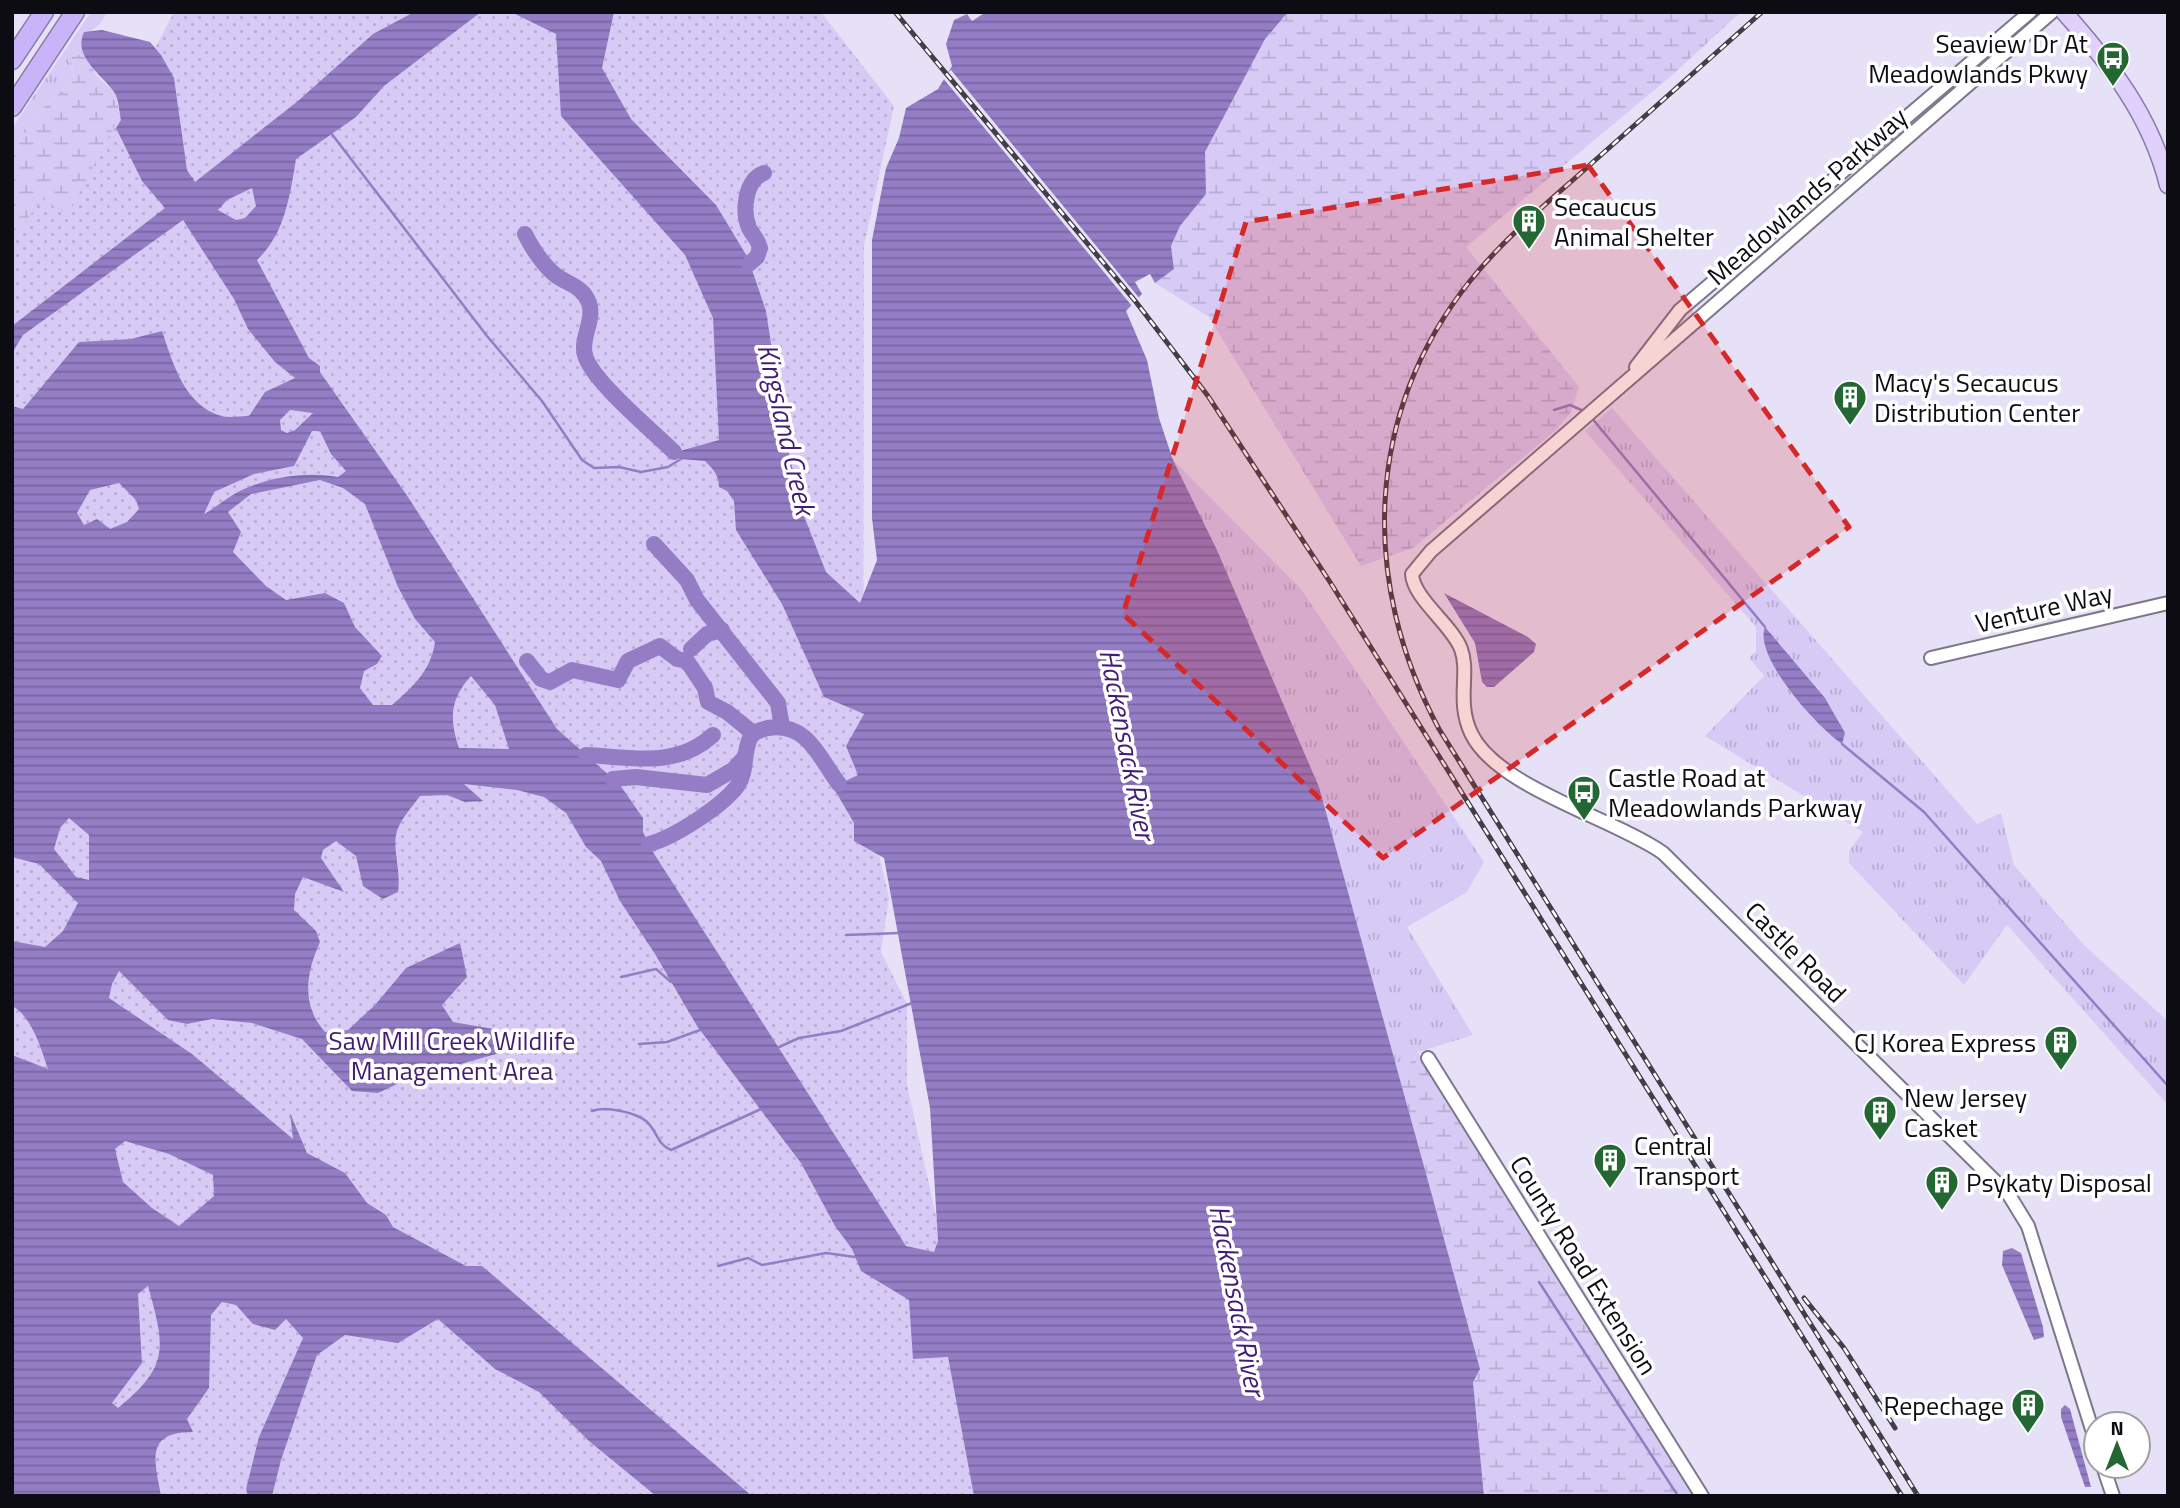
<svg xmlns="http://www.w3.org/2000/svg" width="2180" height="1508" font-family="'Titillium Web',sans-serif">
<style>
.grass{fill:url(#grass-tufts)}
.wetland{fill:url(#wetland-marsh)}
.park{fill:url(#park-dots)}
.water{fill:url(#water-rules);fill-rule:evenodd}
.pier{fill:#e7e1f7}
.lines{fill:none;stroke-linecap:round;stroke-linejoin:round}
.stream{stroke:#947dc5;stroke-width:2.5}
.river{stroke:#947dc5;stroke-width:16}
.minor-casing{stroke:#7c778a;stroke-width:16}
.major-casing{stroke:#8879a8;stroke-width:19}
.highway-casing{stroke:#8879a8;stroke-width:21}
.minor{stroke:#fff;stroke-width:12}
.major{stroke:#dfd1fb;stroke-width:16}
.highway{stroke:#c9b3f9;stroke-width:18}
.rail-casing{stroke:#413e49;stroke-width:5}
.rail{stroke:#fff;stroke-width:2.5;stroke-dasharray:8;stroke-linecap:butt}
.marked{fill:#d62828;fill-opacity:0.2;stroke:#d62828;stroke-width:5;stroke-dasharray:14 9;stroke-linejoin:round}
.labels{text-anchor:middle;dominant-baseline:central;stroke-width:7;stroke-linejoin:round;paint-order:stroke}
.poi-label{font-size:26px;fill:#0e0c13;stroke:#fff;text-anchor:start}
.street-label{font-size:26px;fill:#0e0c13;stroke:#fff}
.park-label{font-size:26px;fill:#411c72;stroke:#fff}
.water-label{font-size:28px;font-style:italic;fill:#421d73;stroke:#fff}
</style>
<defs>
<pattern id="grass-tufts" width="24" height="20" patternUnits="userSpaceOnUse" patternTransform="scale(1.75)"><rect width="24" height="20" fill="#d7cbf6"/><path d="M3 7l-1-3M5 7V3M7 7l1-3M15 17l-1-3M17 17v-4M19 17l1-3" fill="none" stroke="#b7add2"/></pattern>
<pattern id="wetland-marsh" width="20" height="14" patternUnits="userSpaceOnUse" patternTransform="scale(1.75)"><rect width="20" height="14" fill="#d7cbf6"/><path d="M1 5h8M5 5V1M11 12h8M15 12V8" fill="none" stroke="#b7add2"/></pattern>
<pattern id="park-dots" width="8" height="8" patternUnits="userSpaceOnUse" patternTransform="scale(1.75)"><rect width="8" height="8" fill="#d7cbf6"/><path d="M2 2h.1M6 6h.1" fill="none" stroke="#b7add2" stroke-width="1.8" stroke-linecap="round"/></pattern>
<pattern id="water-rules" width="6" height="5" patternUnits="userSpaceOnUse" patternTransform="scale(1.75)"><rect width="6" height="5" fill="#947dc5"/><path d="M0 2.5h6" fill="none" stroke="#77659f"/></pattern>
</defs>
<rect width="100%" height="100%" fill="#e7e1f7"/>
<g class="grass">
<polygon points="91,12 107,12 100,24 81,39 84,54 71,58 74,80 44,107 12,152 12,128"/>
<polygon points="1612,408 1977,824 2001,813 2014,865 2085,946 2168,1021 2168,1105 2007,925 1964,985 1849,863 1849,851 1863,832 1705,736 1764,676 1749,658 1756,651 1756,627 1585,431"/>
<polygon points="1173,460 1301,589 1484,862 1467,892 1407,927 1473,1035 1418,1052 1399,1078 1319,787 1217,550"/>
</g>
<g class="wetland">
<polygon points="1288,12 1741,12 1670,77 1466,247 1579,387 1571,412 1556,430 1413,548 1361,566 1209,317 1155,283 1174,269 1171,246 1180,226 1205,194 1205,152 1265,39"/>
<polygon points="84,54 97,76 115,93 121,120 12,326 12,152 44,107 74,80 71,57"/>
<polygon points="1418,1052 1430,1074 1694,1496 1484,1496 1473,1382 1399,1078"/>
</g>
<polygon class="park" points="174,12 821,12 894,106 864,246 863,786 889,898 881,952 907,1004 907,1085 998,1496 12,1496 12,240 42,199 68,215"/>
<g class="water">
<path d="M414 12H481L384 86 356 117 296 159C290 195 285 234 257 260L309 358 320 366V372L408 497 557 729 620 785 643 818V832L651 849 906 1246 934 1252 938 1241 930 1108 884 858 854 841V823L833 787 858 775 846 746 864 714 824 697 782 604 736 530 734 501 727 491 719 487C719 475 713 469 705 461L681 459 669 454 719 440 713 318 685 255 561 116 556 34 511 12H614L602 68 631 119 716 205 748 258 766 311 785 435 802 511 826 572 860 603 877 560 872 518V240L886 168 899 138 906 108 938 89 952 66 946 44 954 20 967 14 972 21 986 12H1288L1265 39 1205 152 1206 194 1180 226 1171 246 1174 269 1155 283 1150 274 1135 282 1142 294 1126 311 1147 360 1159 418 1173 460 1217 550 1319 787 1480 1369 1473 1382 1484 1496H974L948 1357 913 1359 909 1300 861 1271 852 1249 835 1226 801 1163 697 1026 655 954 620 901 601 861 586 847 566 813 544 797 517 790 464 784 483 801 465 802 447 795 420 796C412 807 398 822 396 835 393 850 401 872 398 892L383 899 363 886 356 856 336 841 323 850 321 858 344 892 303 877 295 894 294 910 316 931 320 942C306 973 301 1005 325 1032L348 1030 375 1005 406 968 460 943 467 977 442 1005 453 1022 499 1030 503 1052 408 1079 378 1093 352 1091 302 1039 252 1023 212 1019 187 1024 168 1020 119 971 112 984 109 998 192 1054 293 1139 290 1113 307 1153 345 1173 367 1203 386 1215 393 1227 466 1266H482L752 1496H656L589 1441 539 1392 495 1369 438 1319 398 1343 345 1335 317 1355 281 1460 272 1496H248L246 1489 259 1437 303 1338 286 1319 275 1330 253 1324 236 1305 222 1302 211 1315 209 1388 187 1419 193 1432C144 1432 155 1461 161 1496H12V1055L48 1069C41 1049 32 1016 12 1006V941L45 947 63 931 78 903 39 864 12 857V406L23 409 79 342 131 339 162 331C173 363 184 405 221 416 229 418 241 416 249 416L265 392 295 378 275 362 248 329 234 299 183 220 23 335 14 350 12 326 165 208 142 181 116 128 121 120C119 112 119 99 114 92 104 76 72 57 84 32L102 30 150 42 161 55 174 78 187 170 195 182 298 101 373 34ZM252 188 256 206 245 218 236 220 218 210 227 200ZM290 410 313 413 295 430 287 433 281 430 280 420ZM312 431H320L331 454 346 471 338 477C304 471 267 477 236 493 225 499 215 508 204 514L214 492 254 474 294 466ZM320 480 343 488 365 504 398 587 415 619 435 642C431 670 414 686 392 705H373L360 688 364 671 377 664 382 656 355 627 344 603 325 593 286 600 266 586 233 552 241 532 228 512 251 494ZM119 483 136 500 139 509 127 522 110 529 97 519 84 525 77 513 90 490ZM471 676 495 705 509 749 459 748C449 719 450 699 471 676ZM69 818 89 835V880L76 877 54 849 60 828ZM125 1141 169 1154 213 1175 214 1196 179 1226 152 1208 123 1182 115 1149ZM148 1286C165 1347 170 1366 118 1408L112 1403 142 1363 138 1294Z"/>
<polygon points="1444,593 1528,637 1536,644 1534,652 1494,687 1487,687 1482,682 1475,643"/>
<path d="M1765 627 1825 698 1845 733 1842 744C1818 728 1753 657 1765 627Z"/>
<polygon points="2012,1248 2021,1253 2043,1327 2044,1337 2034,1340 2002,1265 2003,1251"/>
<polygon points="2065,1405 2070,1409 2091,1487 2085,1487 2061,1417 2061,1409"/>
</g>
<polygon class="pier" points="951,70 1140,299 1132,306 942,77"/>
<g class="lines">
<g class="stream">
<polyline points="331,133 487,336 542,401 582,460 594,468 619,467 641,472 668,467 681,459"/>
<polyline points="1554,410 1570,405 1586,412"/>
<polyline points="1591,417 1765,627"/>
<polyline points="1842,744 1924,812 2168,1086"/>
<polyline points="846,935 899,933"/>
<polyline points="621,977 656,969 671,982"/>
<polyline points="639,1044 667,1042 700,1030"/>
<polyline points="779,1047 799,1038 841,1031 912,1003"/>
<path d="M592 1111C606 1106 634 1112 646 1121 657 1130 657 1145 671 1150L761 1109"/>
<polyline points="718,1266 748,1258 762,1265 826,1253 855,1257"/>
<polyline points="1539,1282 1678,1496"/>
</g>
<g class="river">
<path d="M525 234C531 246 542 263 553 273 565 284 583 285 589 303 595 320 580 339 585 355 591 380 653 431 674 452"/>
<path d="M749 264 757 257 760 248C758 239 753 236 749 228 742 211 745 180 764 173"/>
<polyline points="654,544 687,580 697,600 778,703 782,727"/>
<polyline points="691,649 707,634 722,630"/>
<polyline points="527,661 541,679 550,682 572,670 618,680 628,661 660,646 677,659 687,661 705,688 708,702 727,712 753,733"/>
<path d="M586 755C630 757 676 769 713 735"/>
<polyline points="613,779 636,777 707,785 733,770 744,758"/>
<path d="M649 844C673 838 723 806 738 785 747 772 743 753 750 738 754 731 761 730 768 728 808 722 819 758 839 784"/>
</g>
<defs>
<g id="minor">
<path d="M2052 12 1431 551 1412 574C1413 598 1452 625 1461 649 1470 673 1456 701 1471 733 1496 787 1613 818 1663 853L2009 1195 2028 1226 2096 1442"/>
<polyline points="1636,367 1680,310 2030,12"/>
<polyline points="1931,658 2168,603"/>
<polyline points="1428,1058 1702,1496"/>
<polyline points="2103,1466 2113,1496"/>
</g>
<path id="major" d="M2064 12C2110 64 2151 116 2168 185"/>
<g id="highway">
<polyline points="12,60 44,12"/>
<polyline points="12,107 75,12"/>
</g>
</defs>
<use href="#minor" class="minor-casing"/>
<use href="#major" class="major-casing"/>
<use href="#highway" class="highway-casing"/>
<use href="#minor" class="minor"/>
<use href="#major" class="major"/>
<use href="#highway" class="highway"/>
<defs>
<g id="rail">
<polyline points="895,12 1136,302 1208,396 1330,582 1902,1496"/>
<path d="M1762 12C1705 63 1648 113 1592 163 1550 201 1505 237 1470 281 1364 414 1360 582 1439 729L1918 1496"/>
<polyline points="1804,1298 1844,1348 1895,1428"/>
</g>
</defs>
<use href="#rail" class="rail-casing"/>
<use href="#rail" class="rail"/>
</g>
<path class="marked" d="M1588 165 1849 527 1383 858 1123 614 1246 222Z"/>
<defs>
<symbol id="bus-pin" viewBox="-11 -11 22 30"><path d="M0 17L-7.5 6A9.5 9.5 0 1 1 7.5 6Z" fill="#236733" stroke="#fff"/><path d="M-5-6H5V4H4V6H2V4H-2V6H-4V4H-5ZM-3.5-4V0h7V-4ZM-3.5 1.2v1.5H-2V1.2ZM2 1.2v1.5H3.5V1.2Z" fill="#fff"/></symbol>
<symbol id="building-pin" viewBox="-11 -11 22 30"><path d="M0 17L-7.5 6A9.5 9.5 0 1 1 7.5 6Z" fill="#236733" stroke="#fff"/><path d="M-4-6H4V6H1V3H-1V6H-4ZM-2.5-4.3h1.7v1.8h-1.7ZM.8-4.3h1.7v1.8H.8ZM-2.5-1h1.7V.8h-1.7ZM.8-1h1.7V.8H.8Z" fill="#fff"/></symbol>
</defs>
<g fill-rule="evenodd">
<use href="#bus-pin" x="2094" y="39" width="38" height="52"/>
<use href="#building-pin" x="1510" y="202" width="38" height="52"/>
<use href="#building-pin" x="1831" y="378" width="38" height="52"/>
<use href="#bus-pin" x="1565" y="773" width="38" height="52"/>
<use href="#building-pin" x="2042" y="1023" width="38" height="52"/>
<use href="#building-pin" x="1861" y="1093" width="38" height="52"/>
<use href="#building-pin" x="1591" y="1141" width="38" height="52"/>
<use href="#building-pin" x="1923" y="1163" width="38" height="52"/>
<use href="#building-pin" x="2009" y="1386" width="38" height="52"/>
</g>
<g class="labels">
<g class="poi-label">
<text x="2088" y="43" text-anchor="end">Seaview Dr At<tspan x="2088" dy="30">Meadowlands Pkwy</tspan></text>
<text x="1554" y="206">Secaucus<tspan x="1554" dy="30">Animal Shelter</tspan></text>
<text x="1874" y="382">Macy's Secaucus<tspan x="1874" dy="30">Distribution Center</tspan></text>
<text x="1608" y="777">Castle Road at<tspan x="1608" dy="30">Meadowlands Parkway</tspan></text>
<text x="2036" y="1042" text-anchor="end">CJ Korea Express</text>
<text x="1904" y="1097">New Jersey<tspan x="1904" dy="30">Casket</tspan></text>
<text x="1634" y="1145">Central<tspan x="1634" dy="30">Transport</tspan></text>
<text x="1966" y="1182">Psykaty Disposal</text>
<text x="2004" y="1405" text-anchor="end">Repechage</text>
</g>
<g class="street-label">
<text transform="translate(1807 196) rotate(-41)">Meadowlands Parkway</text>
<text transform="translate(2044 608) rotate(-13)">Venture Way</text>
<text transform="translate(1796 952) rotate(45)">Castle Road</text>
<text transform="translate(1584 1265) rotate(58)">County Road Extension</text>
</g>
<g class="park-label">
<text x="452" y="1040">Saw Mill Creek Wildlife<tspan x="452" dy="30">Management Area</tspan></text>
</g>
<g class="water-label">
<text transform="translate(787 429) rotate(77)">Kingsland Creek</text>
<text transform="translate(1128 744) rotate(79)">Hackensack River</text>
<text transform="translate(1238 1300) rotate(79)">Hackensack River</text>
</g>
</g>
<rect width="2180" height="1508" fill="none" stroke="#0e0c13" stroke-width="28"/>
<g transform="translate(2117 1445)"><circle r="33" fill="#ffffff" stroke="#9f9ea1" stroke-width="2"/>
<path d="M0-5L12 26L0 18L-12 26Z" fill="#236733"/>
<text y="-10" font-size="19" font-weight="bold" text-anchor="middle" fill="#0e0c13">N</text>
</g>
</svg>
